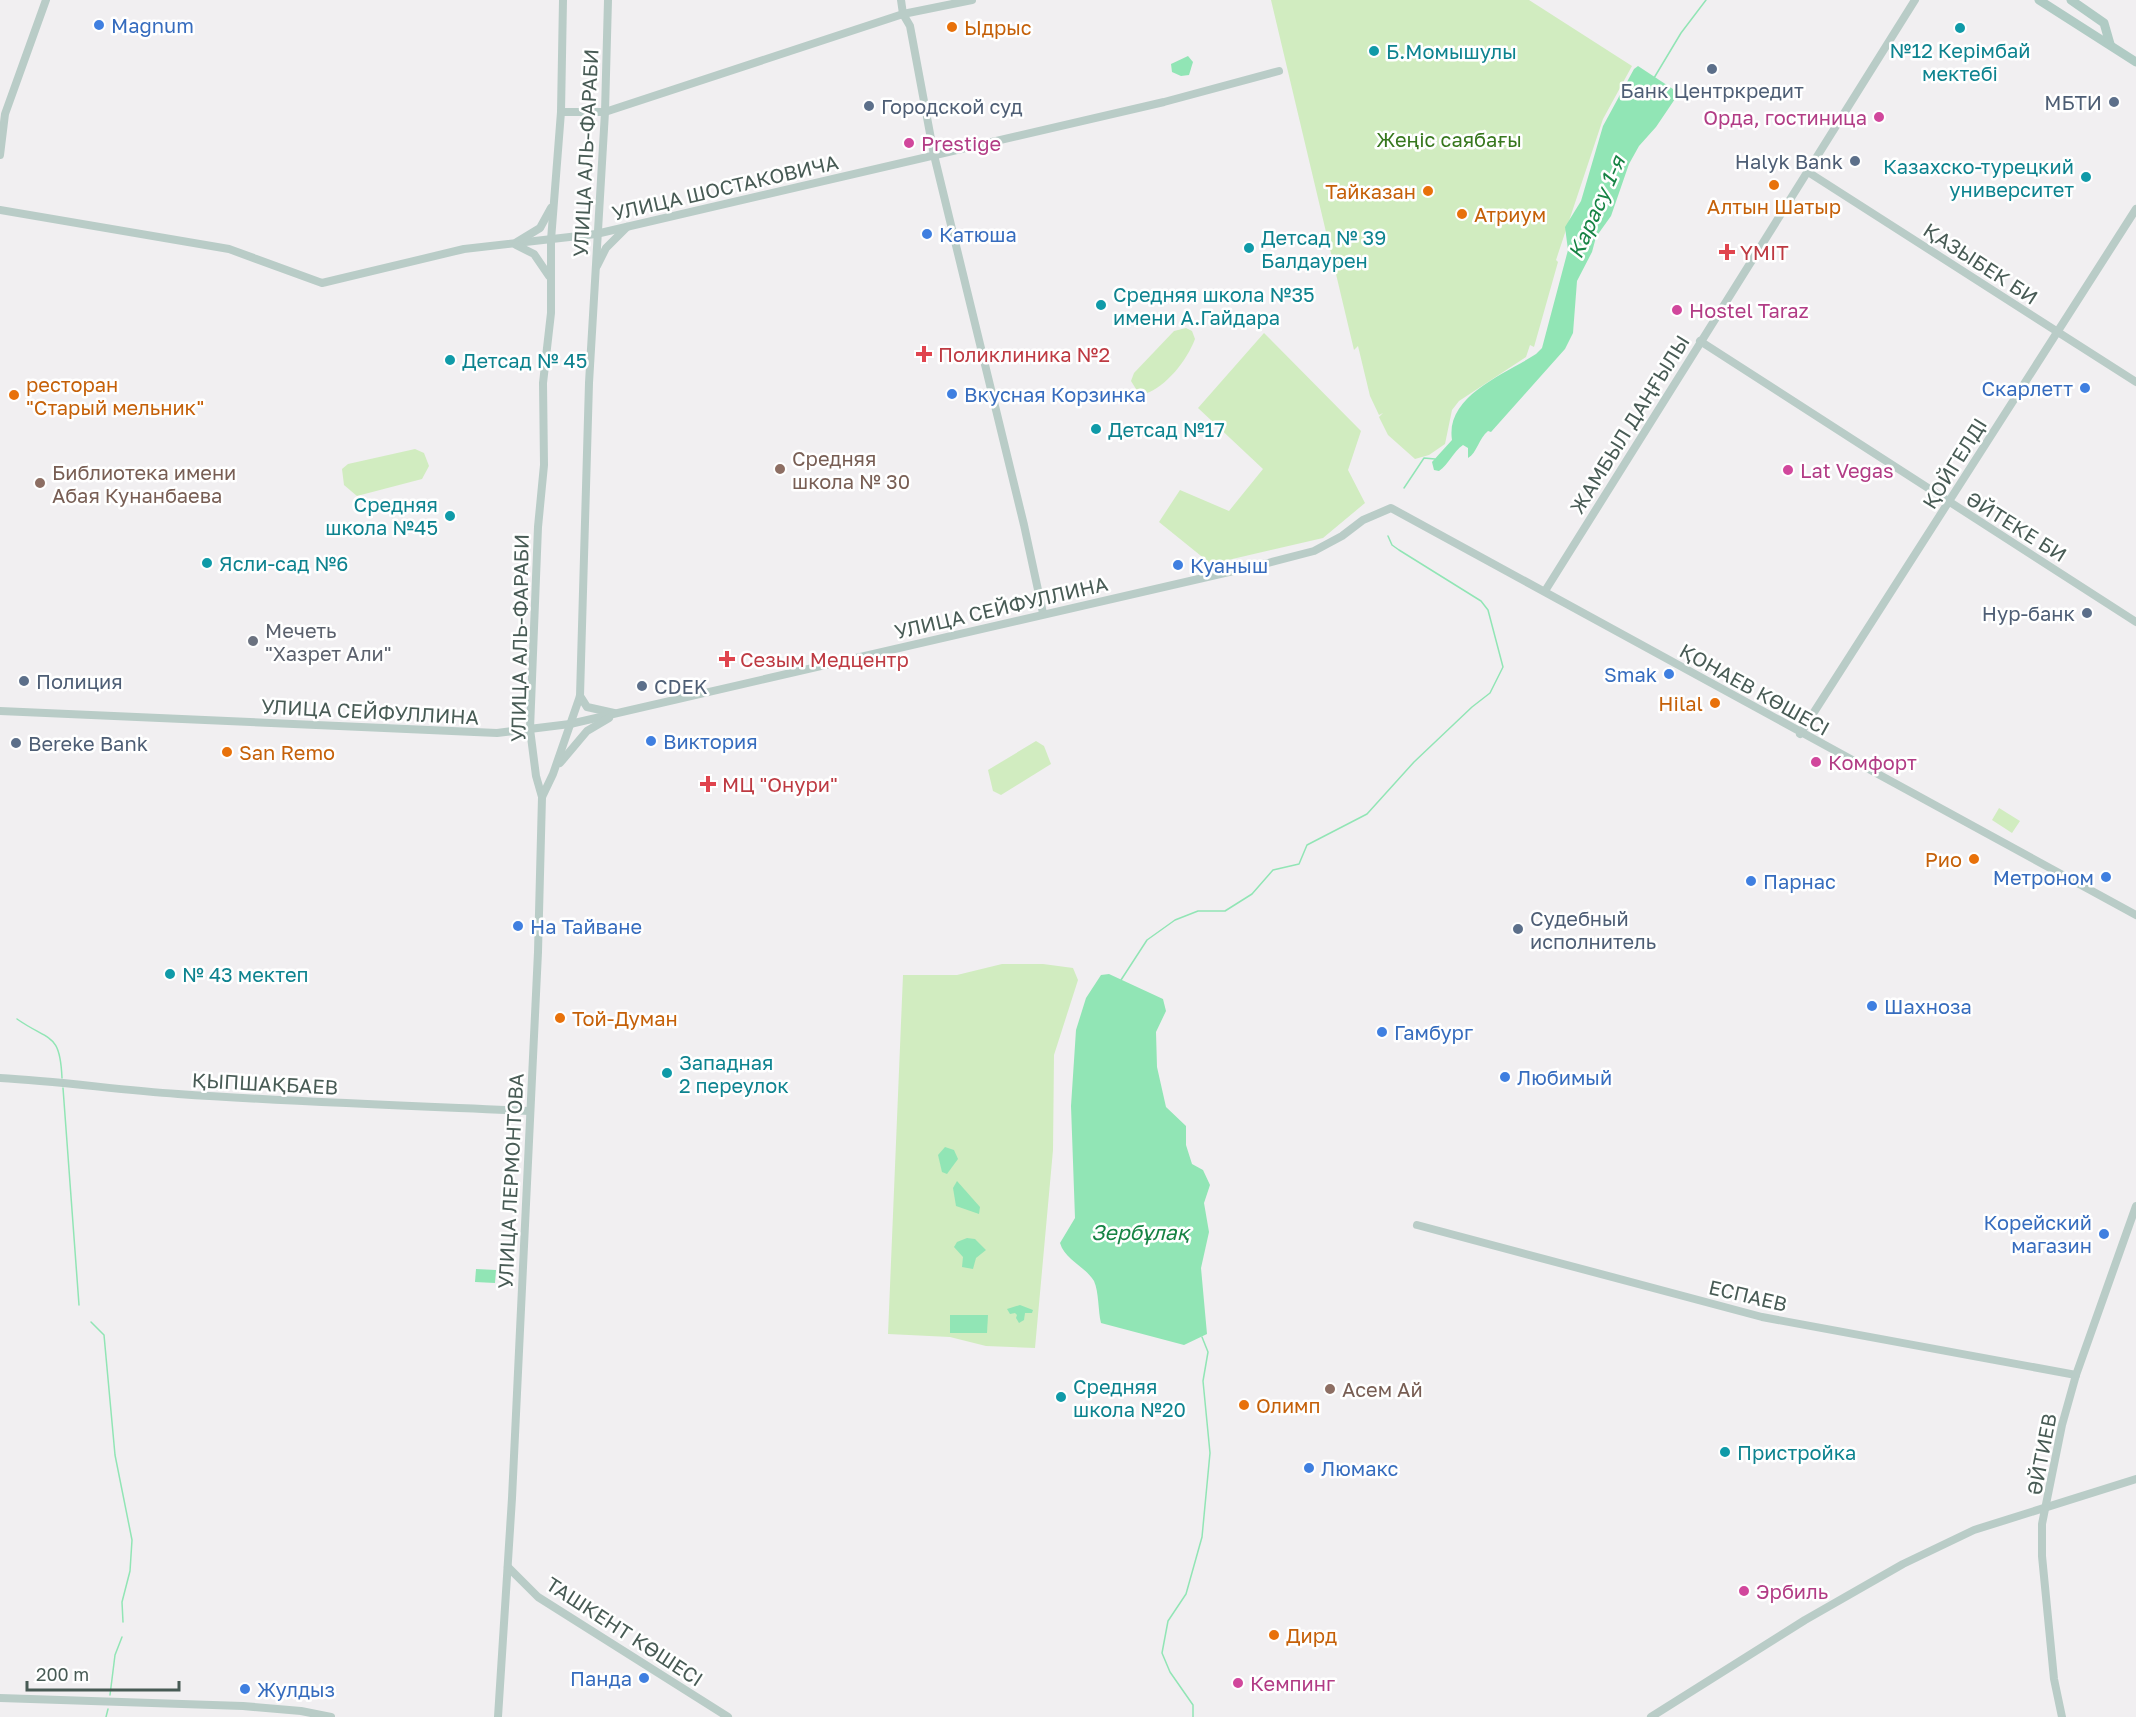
<svg xmlns="http://www.w3.org/2000/svg" width="2136" height="1717" font-family="'Golos Text',sans-serif">
<style>
.green{fill:#d1ecc0}
.water{fill:#91e5b5}
.lines{fill:none;stroke-linecap:round;stroke-linejoin:round}
.stream{stroke:#91e5b5;stroke-width:1.5}
.secondary{stroke:#b9ccc7;stroke-width:8}
.primary{stroke:#b0cbc4;stroke-width:9}
.shop-dot{fill:#3f7fe0;stroke:#fff;stroke-width:2}
.food-dot{fill:#e8710a;stroke:#fff;stroke-width:2}
.culture-dot{fill:#0f9aa8;stroke:#fff;stroke-width:2}
.service-dot{fill:#5c6f8a;stroke:#fff;stroke-width:2}
.hotel-dot{fill:#d1479c;stroke:#fff;stroke-width:2}
.health-dot{fill:#e0444e;stroke:#fff;stroke-width:2}
.education-dot{fill:#8d6e63;stroke:#fff;stroke-width:2}
.worship-dot{fill:#6b7280;stroke:#fff;stroke-width:2}
.labels{text-anchor:middle;dominant-baseline:central;stroke-width:5;stroke-linejoin:round;paint-order:stroke}
.shop-label{font-size:20px;fill:#366cbe;stroke:#fff;text-anchor:start}
.food-label{font-size:20px;fill:#c56008;stroke:#fff;text-anchor:start}
.culture-label{font-size:20px;fill:#0d838f;stroke:#fff;text-anchor:start}
.service-label{font-size:20px;fill:#4e5e75;stroke:#fff;text-anchor:start}
.hotel-label{font-size:20px;fill:#b23c85;stroke:#fff;text-anchor:start}
.park-label{font-size:20px;fill:#37771e;stroke:#fff}
.street-label{font-size:20px;fill:#485b55;stroke:#fff}
.health-label{font-size:20px;fill:#be3a42;stroke:#fff;text-anchor:start}
.education-label{font-size:20px;fill:#785e54;stroke:#fff;text-anchor:start}
.worship-label{font-size:20px;fill:#5b616d;stroke:#fff;text-anchor:start}
.water-label{font-size:21px;font-style:italic;fill:#168344;stroke:#fff}
</style>
<rect width="100%" height="100%" fill="#f1eff1"/>
<g class="green">
<polygon points="1271,0 1529,0 1632,66 1603,119 1556,260 1558,262 1534,347 1530,345 1526,357 1459,401 1452,410 1445,444 1429,455 1415,459 1388,435 1379,417 1383,413 1379,415 1370,396 1358,346 1354,350"/>
<path d="M1186 328 1192 331 1195 339C1187 360 1167 386 1145 394L1136 389 1131 381 1134 373 1174 331Z"/>
<polygon points="1264,333 1361,431 1348,470 1365,503 1323,538 1211,564 1159,522 1180,490 1229,511 1263,469 1198,408"/>
<polygon points="415,449 424,453 429,466 422,479 357,496 344,485 342,469 348,464"/>
<polygon points="1036,741 1044,746 1051,764 1001,795 993,791 988,770"/>
<polygon points="1999,808 2020,821 2012,833 1992,820"/>
<polygon points="1002,964 1043,964 1073,968 1078,980 1054,1055 1053,1150 1035,1348 986,1346 950,1337 888,1334 903,975 957,975"/>
</g>
<g class="water">
<polygon points="1188,56 1193,62 1189,75 1181,76 1172,72 1171,64"/>
<path d="M1638 66 1679 93 1656 127 1639 146 1629 164 1611 216 1596 237 1592 252 1577 281 1573 333 1565 349 1491 432 1488 431C1479 438 1477 453 1468 458V448L1463 445C1453 452 1449 464 1439 471L1434 470 1432 462 1452 440C1445 395 1506 374 1536 354L1542 348 1568 250 1565 227 1581 201 1603 126 1634 69Z"/>
<path d="M1109 974 1163 999 1166 1011 1156 1032 1157 1067 1166 1107 1186 1126V1145L1192 1164 1203 1170 1210 1185 1204 1203 1209 1232 1201 1268 1207 1334 1184 1345 1101 1323C1098 1311 1099 1292 1094 1281 1085 1266 1065 1260 1060 1243L1075 1218 1071 1106 1076 1030 1086 998 1101 975Z"/>
<polygon points="945,1147 954,1150 958,1159 947,1174 942,1172 938,1155"/>
<polygon points="957,1181 980,1207 979,1214 956,1206 953,1188"/>
<polygon points="967,1238 975,1239 986,1250 976,1258 973,1269 962,1267 963,1257 954,1247 957,1242"/>
<polygon points="476,1269 496,1270 495,1283 475,1282"/>
<polygon points="1020,1305 1033,1310 1032,1313 1025,1313 1024,1320 1019,1323 1016,1318 1017,1315 1015,1313 1010,1314 1007,1309"/>
<polygon points="950,1315 988,1315 987,1333 950,1333"/>
</g>
<g class="lines">
<g class="stream">
<polyline points="1654,78 1681,33 1706,0"/>
<polyline points="1404,488 1424,458 1435,459"/>
<polyline points="1121,980 1147,940 1175,920 1198,911 1225,911 1252,894 1273,870 1299,864 1307,845 1367,814 1414,762 1472,707 1490,693 1503,667 1488,610 1481,601 1399,550 1392,545 1388,536"/>
<path d="M17 1019C50 1042 60 1032 62 1078"/>
<polyline points="63,1088 79,1305"/>
<polyline points="91,1322 104,1335 115,1455 132,1540 130,1571 122,1602 123,1622"/>
<polyline points="110,1695 115,1655 122,1637"/>
<polyline points="106,1717 108,1709"/>
<polyline points="1193,1717 1193,1705 1170,1672 1162,1653 1168,1621 1186,1594 1202,1537 1210,1453 1203,1381 1208,1352 1202,1337"/>
</g>
<g class="secondary">
<polyline points="901,0 903,14 910,26 934,155 1024,525 1043,613"/>
<polyline points="561,112 605,112 903,14 972,0"/>
<polyline points="0,155 5,114 46,0"/>
<polyline points="1808,172 2136,382"/>
<polyline points="0,210 229,249 322,283 464,249 596,234 1164,102 1279,71"/>
<polyline points="517,242 540,228 551,208"/>
<polyline points="516,245 534,254 549,276"/>
<polyline points="597,266 606,248 627,227"/>
<polyline points="1700,341 2136,622"/>
<polyline points="1545,591 1915,0"/>
<polyline points="580,696 587,707 614,713"/>
<polyline points="0,711 497,733 570,724 1268,563 1314,551 1342,536 1363,520 1391,508 2136,915"/>
<polyline points="1800,734 2136,209"/>
<polyline points="560,763 587,731 609,718"/>
<polyline points="542,797 536,776 530,729 538,527 544,465 543,383 551,313 551,240 561,112 563,0"/>
<path d="M0 1078C59 1081 118 1090 178 1094 295 1102 412 1106 529 1111"/>
<polyline points="1417,1225 1762,1317 2076,1375"/>
<polyline points="508,1567 538,1597 728,1717"/>
<polyline points="0,1698 243,1706 301,1711 331,1717"/>
<polyline points="498,1717 512,1498 538,952 542,797 553,774 580,696 589,383 605,112 608,0"/>
<polyline points="1651,1717 1805,1620 1903,1564 1974,1530 2136,1479"/>
<polyline points="2062,1717 2054,1679 2042,1556 2042,1524 2062,1425 2076,1375 2136,1206"/>
</g>
<g class="primary">
<polyline points="2039,0 2136,62"/>
<polyline points="2071,0 2104,23 2110,44"/>
</g>
</g>
<g class="shop-dot">
<circle cx="99" cy="25" r="6"/>
<circle cx="927" cy="234" r="6"/>
<circle cx="2085" cy="388" r="6"/>
<circle cx="952" cy="394" r="6"/>
<circle cx="1178" cy="565" r="6"/>
<circle cx="1669" cy="674" r="6"/>
<circle cx="651" cy="741" r="6"/>
<circle cx="2106" cy="877" r="6"/>
<circle cx="1751" cy="881" r="6"/>
<circle cx="518" cy="926" r="6"/>
<circle cx="1872" cy="1006" r="6"/>
<circle cx="1382" cy="1032" r="6"/>
<circle cx="1505" cy="1077" r="6"/>
<circle cx="2104" cy="1234" r="6"/>
<circle cx="1309" cy="1468" r="6"/>
<circle cx="644" cy="1678" r="6"/>
<circle cx="245" cy="1689" r="6"/>
</g>
<g class="food-dot">
<circle cx="952" cy="27" r="6"/>
<circle cx="1774" cy="185" r="6"/>
<circle cx="1428" cy="191" r="6"/>
<circle cx="1462" cy="214" r="6"/>
<circle cx="14" cy="395" r="6"/>
<circle cx="1715" cy="703" r="6"/>
<circle cx="227" cy="752" r="6"/>
<circle cx="1974" cy="859" r="6"/>
<circle cx="560" cy="1018" r="6"/>
<circle cx="1244" cy="1405" r="6"/>
<circle cx="1274" cy="1635" r="6"/>
</g>
<g class="culture-dot">
<circle cx="1960" cy="28" r="6"/>
<circle cx="1374" cy="51" r="6"/>
<circle cx="2086" cy="177" r="6"/>
<circle cx="1249" cy="248" r="6"/>
<circle cx="1101" cy="305" r="6"/>
<circle cx="450" cy="360" r="6"/>
<circle cx="1096" cy="429" r="6"/>
<circle cx="450" cy="516" r="6"/>
<circle cx="207" cy="563" r="6"/>
<circle cx="170" cy="974" r="6"/>
<circle cx="667" cy="1073" r="6"/>
<circle cx="1061" cy="1397" r="6"/>
<circle cx="1725" cy="1452" r="6"/>
</g>
<g class="service-dot">
<circle cx="1712" cy="69" r="6"/>
<circle cx="2114" cy="102" r="6"/>
<circle cx="869" cy="106" r="6"/>
<circle cx="1855" cy="161" r="6"/>
<circle cx="2087" cy="613" r="6"/>
<circle cx="24" cy="681" r="6"/>
<circle cx="642" cy="686" r="6"/>
<circle cx="16" cy="743" r="6"/>
<circle cx="1518" cy="929" r="6"/>
</g>
<g class="hotel-dot">
<circle cx="1879" cy="117" r="6"/>
<circle cx="909" cy="143" r="6"/>
<circle cx="1677" cy="310" r="6"/>
<circle cx="1788" cy="470" r="6"/>
<circle cx="1816" cy="762" r="6"/>
<circle cx="1744" cy="1591" r="6"/>
<circle cx="1238" cy="1683" r="6"/>
</g>
<g class="health-dot">
<path d="M1724 243h6v6h6v6h-6v6h-6v-6h-6v-6h6z"/>
<path d="M921 345h6v6h6v6h-6v6h-6v-6h-6v-6h6z"/>
<path d="M724 650h6v6h6v6h-6v6h-6v-6h-6v-6h6z"/>
<path d="M705 775h6v6h6v6h-6v6h-6v-6h-6v-6h6z"/>
</g>
<g class="education-dot">
<circle cx="780" cy="469" r="6"/>
<circle cx="40" cy="483" r="6"/>
<circle cx="1330" cy="1389" r="6"/>
</g>
<circle class="worship-dot" cx="253" cy="641" r="6"/>
<g class="labels">
<g class="shop-label">
<text x="111" y="25">Magnum</text>
<text x="939" y="234">Катюша</text>
<text x="2073" y="388" text-anchor="end">Скарлетт</text>
<text x="964" y="394">Вкусная Корзинка</text>
<text x="1190" y="565">Куаныш</text>
<text x="1657" y="674" text-anchor="end">Smak</text>
<text x="663" y="741">Виктория</text>
<text x="2094" y="877" text-anchor="end">Метроном</text>
<text x="1763" y="881">Парнас</text>
<text x="530" y="926">На Тайване</text>
<text x="1884" y="1006">Шахноза</text>
<text x="1394" y="1032">Гамбург</text>
<text x="1517" y="1077">Любимый</text>
<text x="2092" y="1222" text-anchor="end">Корейский<tspan x="2092" dy="23">магазин</tspan></text>
<text x="1321" y="1468">Люмакс</text>
<text x="632" y="1678" text-anchor="end">Панда</text>
<text x="257" y="1689">Жулдыз</text>
</g>
<g class="food-label">
<text x="964" y="27">Ыдрыс</text>
<text x="1416" y="191" text-anchor="end">Тайказан</text>
<text x="1774" y="206" text-anchor="middle">Алтын Шатыр</text>
<text x="1474" y="214">Атриум</text>
<text x="26" y="384">ресторан<tspan x="26" dy="23">"Старый мельник"</tspan></text>
<text x="1703" y="703" text-anchor="end">Hilal</text>
<text x="239" y="752">San Remo</text>
<text x="1962" y="859" text-anchor="end">Рио</text>
<text x="572" y="1018">Той-Думан</text>
<text x="1256" y="1405">Олимп</text>
<text x="1286" y="1635">Дирд</text>
</g>
<g class="culture-label">
<text x="1960" y="50" text-anchor="middle">№12 Керімбай<tspan x="1960" dy="23">мектебі</tspan></text>
<text x="1386" y="51">Б.Момышулы</text>
<text x="2074" y="166" text-anchor="end">Казахско-турецкий<tspan x="2074" dy="23">университет</tspan></text>
<text x="1261" y="237">Детсад № 39<tspan x="1261" dy="23">Балдаурен</tspan></text>
<text x="1113" y="294">Средняя школа №35<tspan x="1113" dy="23">имени А.Гайдара</tspan></text>
<text x="462" y="360">Детсад № 45</text>
<text x="1108" y="429">Детсад №17</text>
<text x="438" y="504" text-anchor="end">Средняя<tspan x="438" dy="23">школа №45</tspan></text>
<text x="219" y="563">Ясли-сад №6</text>
<text x="182" y="974">№ 43 мектеп</text>
<text x="679" y="1062">Западная<tspan x="679" dy="23">2 переулок</tspan></text>
<text x="1073" y="1386">Средняя<tspan x="1073" dy="23">школа №20</tspan></text>
<text x="1737" y="1452">Пристройка</text>
</g>
<g class="service-label">
<text x="1712" y="90" text-anchor="middle">Банк Центркредит</text>
<text x="2102" y="102" text-anchor="end">МБТИ</text>
<text x="881" y="106">Городской суд</text>
<text x="1843" y="161" text-anchor="end">Halyk Bank</text>
<text x="2075" y="613" text-anchor="end">Нур-банк</text>
<text x="36" y="681">Полиция</text>
<text x="654" y="686">CDEK</text>
<text x="28" y="743">Bereke Bank</text>
<text x="1530" y="918">Судебный<tspan x="1530" dy="23">исполнитель</tspan></text>
</g>
<g class="hotel-label">
<text x="1867" y="117" text-anchor="end">Орда, гостиница</text>
<text x="921" y="143">Prestige</text>
<text x="1689" y="310">Hostel Taraz</text>
<text x="1800" y="470">Lat Vegas</text>
<text x="1828" y="762">Комфорт</text>
<text x="1756" y="1591">Эрбиль</text>
<text x="1250" y="1683">Кемпинг</text>
</g>
<g class="park-label">
<text x="1449" y="139">Жеңіс саябағы</text>
</g>
<g class="street-label">
<text transform="translate(585 153) rotate(-87)">УЛИЦА АЛЬ-ФАРАБИ</text>
<text transform="translate(725 187) rotate(-13)">УЛИЦА ШОСТАКОВИЧА</text>
<text transform="translate(1981 263) rotate(33)">ҚАЗЫБЕК БИ</text>
<text transform="translate(1629 424) rotate(-58)">ЖАМБЫЛ ДАҢҒЫЛЫ</text>
<text transform="translate(1954 463) rotate(-58)">ҚОЙГЕЛДІ</text>
<text transform="translate(2017 526) rotate(32)">ӘЙТЕКЕ БИ</text>
<text transform="translate(1001 607) rotate(-13)">УЛИЦА СЕЙФУЛЛИНА</text>
<text transform="translate(519 638) rotate(-89)">УЛИЦА АЛЬ-ФАРАБИ</text>
<text transform="translate(1755 689) rotate(29)">ҚОНАЕВ КӨШЕСІ</text>
<text transform="translate(370 711) rotate(3)">УЛИЦА СЕЙФУЛЛИНА</text>
<text transform="translate(265 1083) rotate(3)">ҚЫПШАҚБАЕВ</text>
<text transform="translate(510 1181) rotate(-87)">УЛИЦА ЛЕРМОНТОВА</text>
<text transform="translate(1748 1295) rotate(13)">ЕСПАЕВ</text>
<text transform="translate(2041 1454) rotate(-79)">ӘЙТИЕВ</text>
<text transform="translate(625 1631) rotate(33)">ТАШКЕНТ КӨШЕСІ</text>
</g>
<g class="health-label">
<text x="1740" y="252">YMIT</text>
<text x="938" y="354">Поликлиника №2</text>
<text x="740" y="659">Сезым Медцентр</text>
<text x="722" y="784">МЦ "Онури"</text>
</g>
<g class="education-label">
<text x="792" y="458">Средняя<tspan x="792" dy="23">школа № 30</tspan></text>
<text x="52" y="472">Библиотека имени<tspan x="52" dy="23">Абая Кунанбаева</tspan></text>
<text x="1342" y="1389">Асем Ай</text>
</g>
<g class="worship-label">
<text x="265" y="630">Мечеть<tspan x="265" dy="23">"Хазрет Али"</tspan></text>
</g>
<g class="water-label">
<text transform="translate(1596 207) rotate(-66)">Карасу 1-я</text>
<text x="1140" y="1232">Зербұлақ</text>
</g>
</g>
<path d="M27 1681v9h152v-9" fill="none" stroke="#485b55" stroke-width="3"/>
<text x="36" y="1681" font-size="18" fill="#485b55" stroke="#ffffff" stroke-width="4.5" paint-order="stroke">200 m</text>
</svg>
